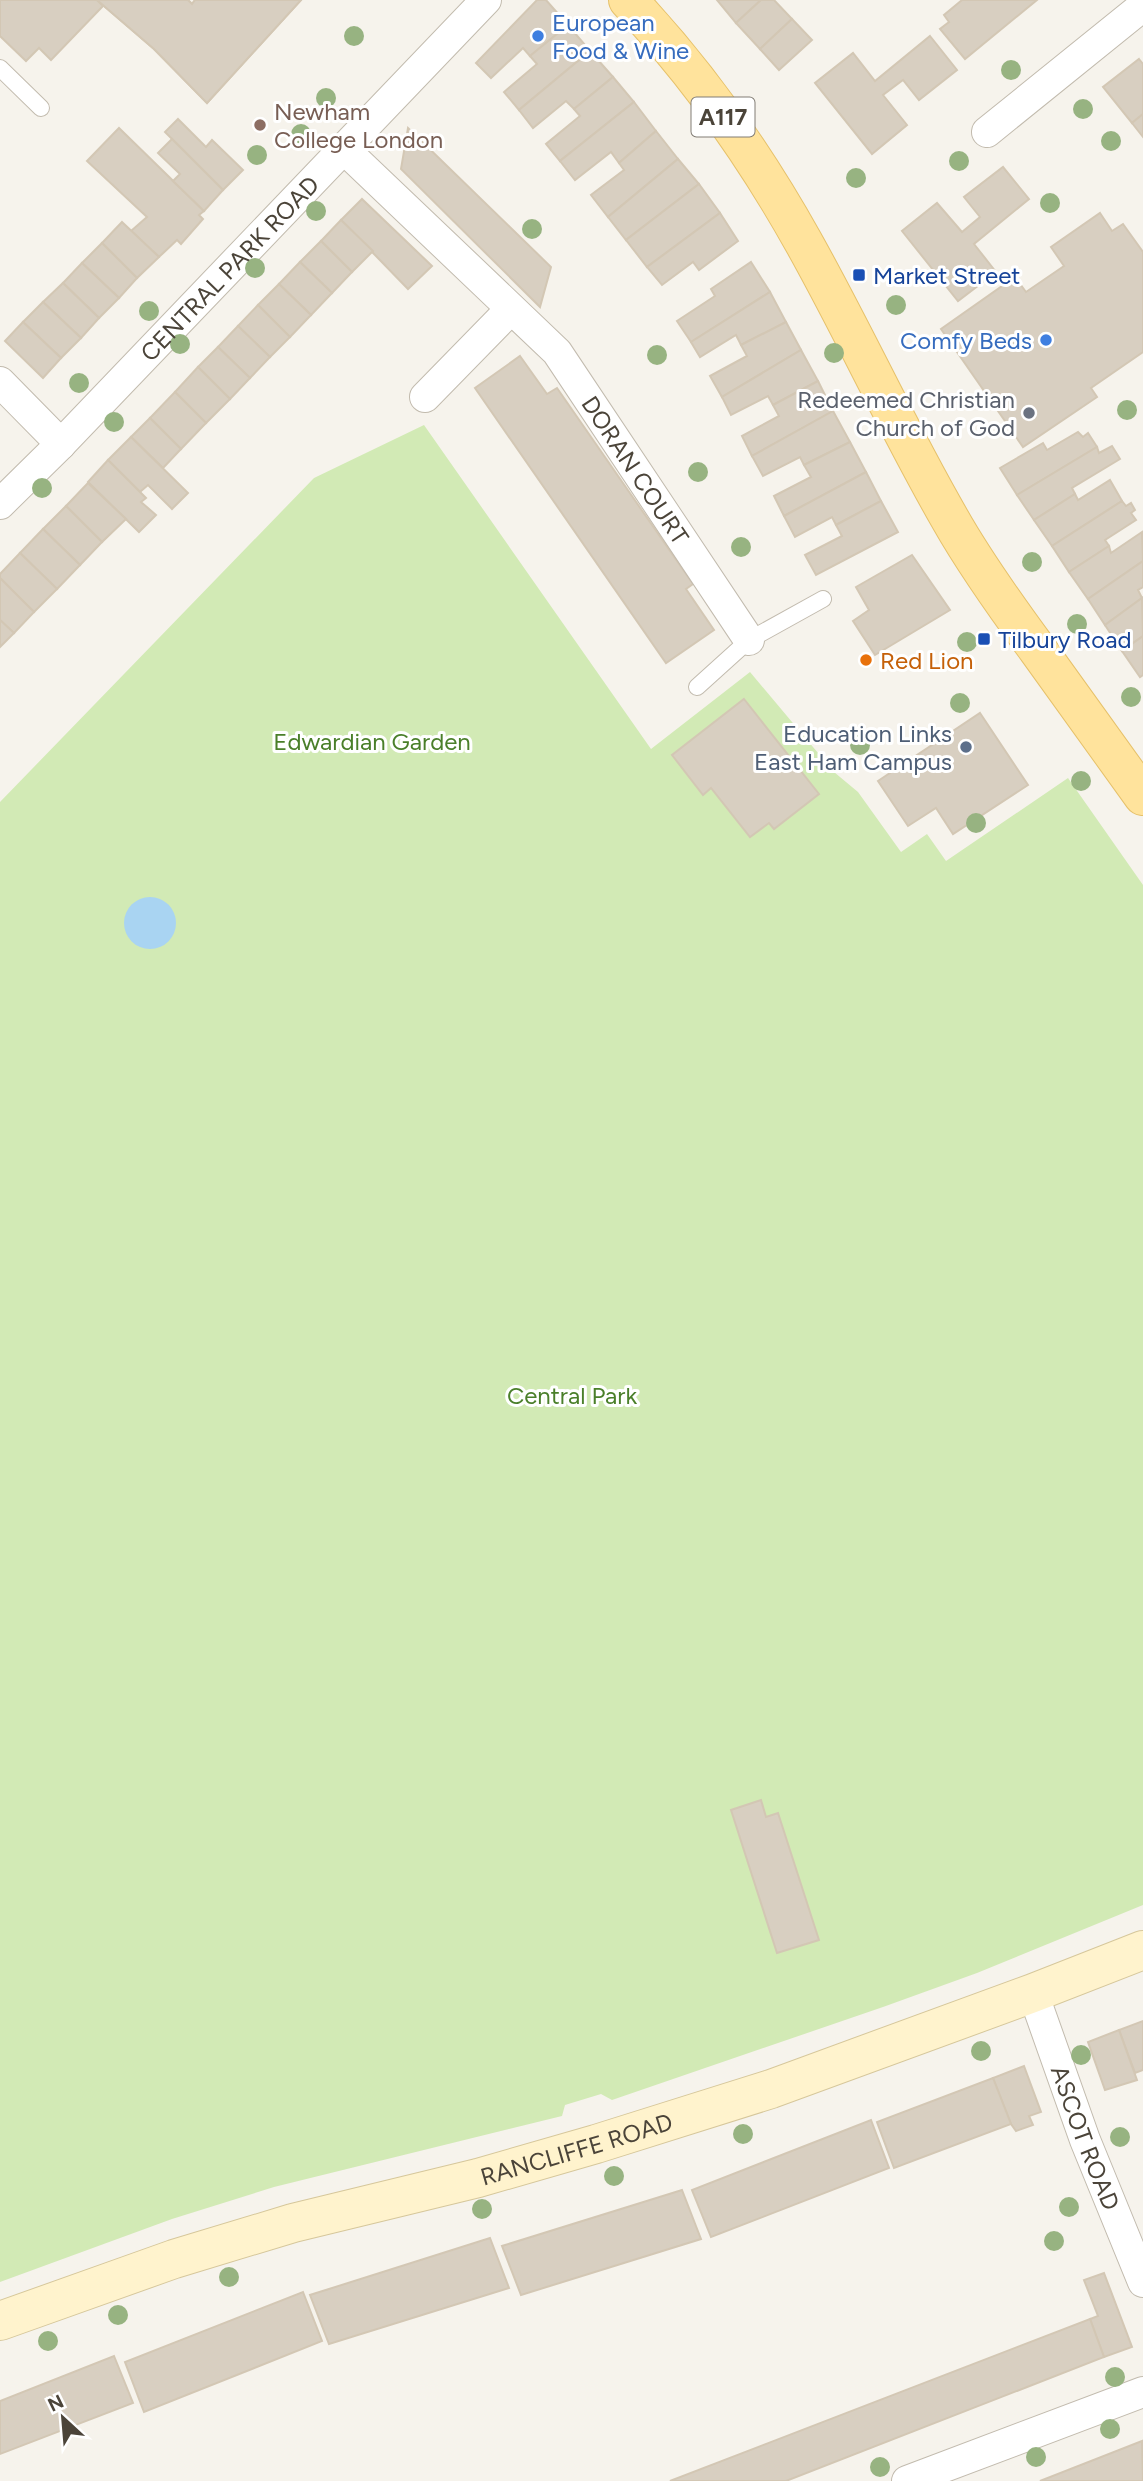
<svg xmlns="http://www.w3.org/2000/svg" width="1143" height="2481" font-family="Figtree,sans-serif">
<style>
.green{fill:#d2eab5}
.water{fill:#a9d4f2}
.building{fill:#d8cfc1;stroke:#d3c7b4;stroke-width:2}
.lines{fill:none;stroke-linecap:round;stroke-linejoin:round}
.lane-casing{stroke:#c2bbae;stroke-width:18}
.street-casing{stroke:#c2bbae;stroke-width:32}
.secondary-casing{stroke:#d6c79b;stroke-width:40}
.primary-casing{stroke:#e6c16a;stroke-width:40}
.lane{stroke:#fff;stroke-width:16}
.street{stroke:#fff;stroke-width:30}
.secondary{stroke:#fff3cd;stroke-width:38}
.primary{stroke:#ffe39c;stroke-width:38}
.tree{fill:#97b381}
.shop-dot{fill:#3f7fe0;stroke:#fff;stroke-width:2.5}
.education-dot{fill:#8d6e63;stroke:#fff;stroke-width:2.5}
.transit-dot{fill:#1a4fb4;stroke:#fff;stroke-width:2.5}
.worship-dot{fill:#6b7280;stroke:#fff;stroke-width:2.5}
.food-dot{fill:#e8710a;stroke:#fff;stroke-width:2.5}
.service-dot{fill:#5c6f8a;stroke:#fff;stroke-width:2.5}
.labels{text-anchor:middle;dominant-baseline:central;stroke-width:6;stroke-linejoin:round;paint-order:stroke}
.shield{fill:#fff;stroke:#817c74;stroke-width:2}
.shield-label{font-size:23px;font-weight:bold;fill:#4b4439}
.shop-label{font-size:24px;fill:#366cbe;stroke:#fff;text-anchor:start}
.education-label{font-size:24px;fill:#785e54;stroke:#fff;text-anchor:start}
.street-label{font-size:24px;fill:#4b4439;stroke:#fff}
.transit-label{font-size:24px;fill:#164399;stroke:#fff;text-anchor:start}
.worship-label{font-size:24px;fill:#5b616d;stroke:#fff;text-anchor:end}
.food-label{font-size:24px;fill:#c56008;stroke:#fff;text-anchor:start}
.service-label{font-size:24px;fill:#4e5e75;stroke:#fff;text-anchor:end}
.park-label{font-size:24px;fill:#4a7f2a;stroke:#fff}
</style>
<rect width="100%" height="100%" fill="#f6f3ec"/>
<polygon class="green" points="424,425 651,749 750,672 834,772 858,792 901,852 927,834 946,861 1068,778 1143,885 1143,1905 977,1973 883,2007 612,2100 601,2094 565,2105 562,2116 274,2187 172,2219 0,2282 0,802 314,478"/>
<circle class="water" cx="150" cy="923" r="26"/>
<g class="building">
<polygon points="0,0 97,0 103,6 51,60 39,48 26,61 0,36"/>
<polygon points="97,0 188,0 192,4 195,0 301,0 207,103 154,49"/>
<polygon points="97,0 188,0 192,4 195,0 301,0 207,103 154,49"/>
<polygon points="537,0 546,0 568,25 530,56 523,48 491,78 476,63"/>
<polygon points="717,0 761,0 736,23"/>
<polygon points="761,0 774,0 792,19 760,49 736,23"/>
<polygon points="962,0 1037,0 965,59 940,29 949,22 944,15"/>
<polygon points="792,19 812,40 779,70 760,49"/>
<polygon points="568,25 590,51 519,110 504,92 537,64 530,56"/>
<polygon points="930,36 957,70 919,100 903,80 883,95 907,125 872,154 815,83 853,53 875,81"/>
<polygon points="590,51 613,77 574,109 566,101 533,128 519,110"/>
<polygon points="1139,59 1143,64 1143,114 1132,123 1103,87"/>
<polygon points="613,77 634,102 560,161 546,144 580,116 574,109"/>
<polygon points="634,102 656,131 619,163 611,152 575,180 560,161"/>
<polygon points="1143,114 1143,137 1132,123"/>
<polygon points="178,119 206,147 212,140 243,170 223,190 165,132"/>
<polygon points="119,128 204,211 199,215 203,219 181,244 177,240 159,257 131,231 147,217 87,161"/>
<polygon points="408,128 551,267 540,307 401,169"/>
<polygon points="656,131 678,159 608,217 591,195 624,170 619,163"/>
<polygon points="172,139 223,190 204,211 173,181 180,174 158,153"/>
<polygon points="678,159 699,184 626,240 608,217"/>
<polygon points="1003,167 1029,199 974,244 996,272 958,301 902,231 937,203 962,232 980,217 964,197"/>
<polygon points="699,184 720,213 647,267 626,240"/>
<polygon points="362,199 432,266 408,289 341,220"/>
<polygon points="720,213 738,241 699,270 693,262 662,285 647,267"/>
<polygon points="1100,213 1112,231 1123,224 1143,252 1143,352 1091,388 1097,397 1023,447 941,329 1015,277 1026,292 1064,266 1051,247"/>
<polygon points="341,220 373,251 352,272 321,241"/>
<polygon points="122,222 159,257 137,278 102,243"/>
<polygon points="321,241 352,272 332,293 300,262"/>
<polygon points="102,243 137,278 119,298 82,263"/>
<polygon points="300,262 332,293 311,315 279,284"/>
<polygon points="751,262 770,292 691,342 677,321 715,296 711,289"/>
<polygon points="82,263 119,298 99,318 63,283"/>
<polygon points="63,283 99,318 81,338 43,302"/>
<polygon points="279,284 311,315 290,337 258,305"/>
<polygon points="770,292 786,322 741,345 736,335 700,357 691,342"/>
<polygon points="43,302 81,338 61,358 23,322"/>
<polygon points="258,305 290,337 270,357 238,326"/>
<polygon points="23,322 61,358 43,378 5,341"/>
<polygon points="786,322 801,350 722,397 710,376 747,356 741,345"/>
<polygon points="238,326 270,357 250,378 218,347"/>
<polygon points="218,347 250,378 230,399 198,367"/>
<polygon points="801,350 818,381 773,405 768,396 731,415 722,397"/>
<polygon points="520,356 547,394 557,388 693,584 686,589 714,630 666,663 475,388"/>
<polygon points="198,367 230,399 206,423 175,392"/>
<polygon points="818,381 833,411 752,456 742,436 779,416 773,405"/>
<polygon points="175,392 206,423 181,449 150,418"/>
<polygon points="833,411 850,442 804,465 800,457 763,476 752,456"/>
<polygon points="150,418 181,449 163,468 131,437"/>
<polygon points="1078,432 1083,437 1088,433 1097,447 1017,495 1000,468 1043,443 1047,450"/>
<polygon points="131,437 188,493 172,509 148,485 140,492 108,460"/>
<polygon points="850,442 866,472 784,516 774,496 811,477 804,465"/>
<polygon points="1112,446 1120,459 1072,488 1075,494 1034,520 1017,495 1097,447 1099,453"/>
<polygon points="108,460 146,498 141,502 156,515 139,532 88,482"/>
<polygon points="866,472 881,501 836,525 832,517 795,537 784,516"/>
<polygon points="1110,480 1122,501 1052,546 1034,520 1075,494 1078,500"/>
<polygon points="88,483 126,519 102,542 66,506"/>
<polygon points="881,501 898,532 816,575 805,555 842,536 836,525"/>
<polygon points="1122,501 1126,506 1131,503 1135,510 1131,513 1136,520 1105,540 1109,546 1069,572 1052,546"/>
<polygon points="66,506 102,542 80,565 43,529"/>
<polygon points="43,529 80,565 57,589 20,553"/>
<polygon points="1142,532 1143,561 1088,599 1069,572 1109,546 1111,553"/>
<polygon points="20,553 57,589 34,612 0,578 0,574"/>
<polygon points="912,555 950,610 875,655 853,621 869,610 856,587"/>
<polygon points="1143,561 1143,587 1138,590 1142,598 1105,625 1088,599"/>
<polygon points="0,578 34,612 14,633 0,620"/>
<polygon points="1142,598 1143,636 1122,651 1105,625"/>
<polygon points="0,620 14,633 0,647"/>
<polygon points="1143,636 1143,675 1140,677 1122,651"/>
<polygon points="744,699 819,794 774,829 769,823 750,837 711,788 703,795 672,755"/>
<polygon points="980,713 1028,785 953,834 936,808 908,826 878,781"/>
<polygon points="761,1800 766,1817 778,1813 819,1940 777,1953 731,1810"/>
<polygon points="1143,2021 1143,2070 1135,2073 1119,2030"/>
<polygon points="1119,2030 1137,2080 1105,2090 1088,2042"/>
<polygon points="1024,2066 1041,2112 1029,2116 1033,2125 1016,2131 1011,2124 993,2078"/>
<polygon points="993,2078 1011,2124 894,2168 877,2122"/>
<polygon points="871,2120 889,2168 711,2237 692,2190"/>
<polygon points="682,2190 701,2239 521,2295 502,2246"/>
<polygon points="490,2238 509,2288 329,2344 310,2295"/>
<polygon points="1104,2273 1132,2347 1104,2357 1090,2319 1098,2316 1084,2280"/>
<polygon points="303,2292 322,2341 144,2412 125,2362"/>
<polygon points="1090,2319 1104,2357 786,2481 670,2481"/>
<polygon points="114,2356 133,2403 0,2454 0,2401"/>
<polygon points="1142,2441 1143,2481 1040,2481"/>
</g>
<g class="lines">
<defs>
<g id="lane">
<polyline points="0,68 41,108"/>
<polyline points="697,687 749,640 823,599"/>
</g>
<g id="street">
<polyline points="987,132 1143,6"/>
<path id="s1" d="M344 149 557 352 749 640"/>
<polyline points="0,382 61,444"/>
<polyline points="425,397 511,309"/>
<path id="s2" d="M0 504 61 444 486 0"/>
<path id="s3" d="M1033 1993 1085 2140 1143 2282"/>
<polyline points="907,2481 1143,2392"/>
</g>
<g id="secondary">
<path id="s4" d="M0 2321 174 2259 293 2223 478 2178 596 2144 771 2089 1033 1993 1143 1950"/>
</g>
<path id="primary" d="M628 0C696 72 756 157 804 243 855 334 898 429 950 519 976 565 1007 608 1038 650 1073 699 1108 748 1143 796"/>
</defs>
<use href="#lane" class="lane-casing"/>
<use href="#street" class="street-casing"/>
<use href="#secondary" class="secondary-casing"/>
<use href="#primary" class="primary-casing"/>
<use href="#lane" class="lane"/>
<use href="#street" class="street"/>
<use href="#secondary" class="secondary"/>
<use href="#primary" class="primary"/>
</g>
<g class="tree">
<circle cx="354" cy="36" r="10"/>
<circle cx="1011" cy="70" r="10"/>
<circle cx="326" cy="98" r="10"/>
<circle cx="1083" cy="109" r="10"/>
<circle cx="301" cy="134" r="10"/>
<circle cx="1111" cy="141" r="10"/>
<circle cx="257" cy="155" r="10"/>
<circle cx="959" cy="161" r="10"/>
<circle cx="856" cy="178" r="10"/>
<circle cx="1050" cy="203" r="10"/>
<circle cx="316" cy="211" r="10"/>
<circle cx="532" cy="229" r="10"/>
<circle cx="255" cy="268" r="10"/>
<circle cx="896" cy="305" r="10"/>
<circle cx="149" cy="311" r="10"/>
<circle cx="180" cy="344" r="10"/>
<circle cx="834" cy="353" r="10"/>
<circle cx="657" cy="355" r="10"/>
<circle cx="79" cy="383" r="10"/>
<circle cx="1127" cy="410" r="10"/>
<circle cx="114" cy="422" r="10"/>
<circle cx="698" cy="472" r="10"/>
<circle cx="42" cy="488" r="10"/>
<circle cx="741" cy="547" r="10"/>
<circle cx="1032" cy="562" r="10"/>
<circle cx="1077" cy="624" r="10"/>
<circle cx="967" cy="642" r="10"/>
<circle cx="1131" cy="697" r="10"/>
<circle cx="960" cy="703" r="10"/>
<circle cx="860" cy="745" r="10"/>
<circle cx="1081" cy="781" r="10"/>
<circle cx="976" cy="823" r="10"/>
<circle cx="981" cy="2051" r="10"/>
<circle cx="1081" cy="2055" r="10"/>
<circle cx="743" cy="2134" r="10"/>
<circle cx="1120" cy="2137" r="10"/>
<circle cx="614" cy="2176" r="10"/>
<circle cx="1069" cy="2207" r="10"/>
<circle cx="482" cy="2209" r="10"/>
<circle cx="1054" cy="2241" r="10"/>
<circle cx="229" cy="2277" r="10"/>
<circle cx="118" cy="2315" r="10"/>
<circle cx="48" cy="2341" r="10"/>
<circle cx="1115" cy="2377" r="10"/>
<circle cx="1110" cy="2429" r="10"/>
<circle cx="1036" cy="2457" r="10"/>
<circle cx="880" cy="2467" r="10"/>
</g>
<g class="shop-dot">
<circle cx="538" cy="36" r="7"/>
<circle cx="1046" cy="340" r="7"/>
</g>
<circle class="education-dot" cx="260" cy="125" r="7"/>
<g class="transit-dot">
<rect x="852" y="268" width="14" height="14" rx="3.5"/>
<rect x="977" y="632" width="14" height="14" rx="3.5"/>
</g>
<circle class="worship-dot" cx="1029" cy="413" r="7"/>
<circle class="food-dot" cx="866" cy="660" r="7"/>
<circle class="service-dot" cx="966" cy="747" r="7"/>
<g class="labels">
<rect class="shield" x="691.5" y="97.5" width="63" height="39" rx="5"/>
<g class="shield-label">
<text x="723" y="117">A117</text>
</g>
<g class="shop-label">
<text x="552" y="22">European<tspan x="552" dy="28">Food &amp; Wine</tspan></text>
<text x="1032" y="340" text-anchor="end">Comfy Beds</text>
</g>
<g class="education-label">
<text x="274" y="111">Newham<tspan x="274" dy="28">College London</tspan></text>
</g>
<g class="street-label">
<text stroke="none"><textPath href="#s2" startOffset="329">CENTRAL PARK ROAD</textPath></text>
<text stroke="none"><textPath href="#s1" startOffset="436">DORAN COURT</textPath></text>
<text stroke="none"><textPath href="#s3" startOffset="154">ASCOT ROAD</textPath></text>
<text stroke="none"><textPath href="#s4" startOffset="602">RANCLIFFE ROAD</textPath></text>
</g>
<g class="transit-label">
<text x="873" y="275">Market Street</text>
<text x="998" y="639">Tilbury Road</text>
</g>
<g class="worship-label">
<text x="1015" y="399">Redeemed Christian<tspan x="1015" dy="28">Church of God</tspan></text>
</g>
<g class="food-label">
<text x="880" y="660">Red Lion</text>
</g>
<g class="service-label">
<text x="952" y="733">Education Links<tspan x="952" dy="28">East Ham Campus</tspan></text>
</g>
<g class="park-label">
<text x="372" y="741">Edwardian Garden</text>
<text x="572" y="1395">Central Park</text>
</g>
</g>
<g transform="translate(63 2418) rotate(334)" stroke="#ffffff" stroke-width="5" paint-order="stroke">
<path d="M0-5L12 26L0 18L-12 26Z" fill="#4b4439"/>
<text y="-10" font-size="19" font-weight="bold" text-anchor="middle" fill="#4b4439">N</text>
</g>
</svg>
